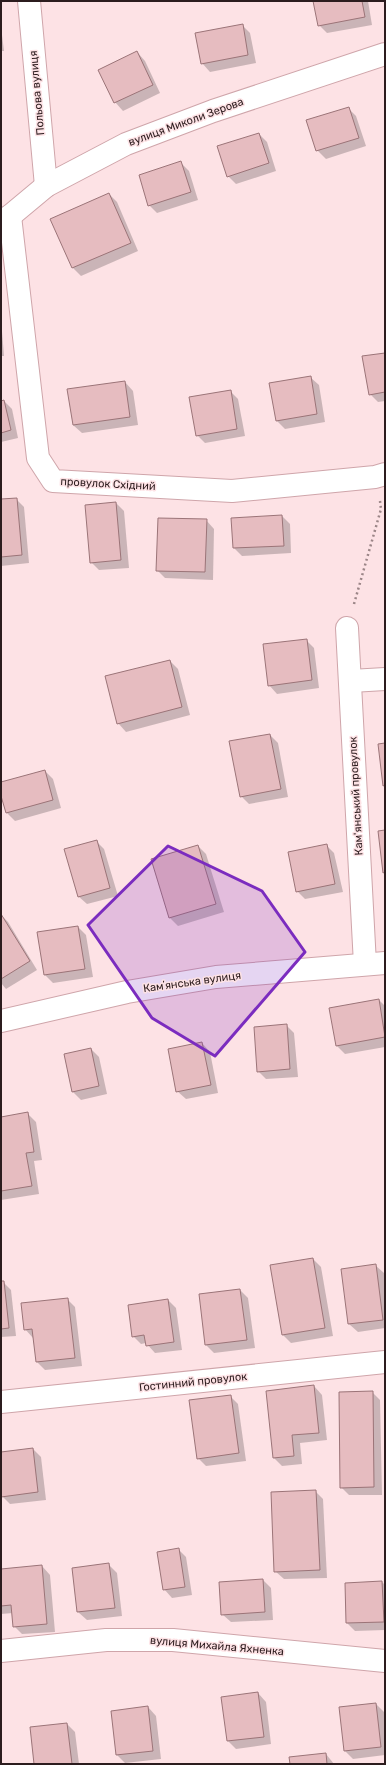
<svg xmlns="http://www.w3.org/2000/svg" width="386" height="1765" font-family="Rubik,sans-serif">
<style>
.shadow{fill:#0003}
.building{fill:#e6bcc0;stroke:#9b7478}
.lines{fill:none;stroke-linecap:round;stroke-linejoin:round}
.street-casing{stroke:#cfa5aa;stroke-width:24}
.path{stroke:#9b8587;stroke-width:2.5;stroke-dasharray:2 3;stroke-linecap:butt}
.street{stroke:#fff;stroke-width:22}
.marked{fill:#7b2cbf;fill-opacity:0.2;stroke:#7b2cbf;stroke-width:3;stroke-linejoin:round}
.labels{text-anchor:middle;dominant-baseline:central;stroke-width:3;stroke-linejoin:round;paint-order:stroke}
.street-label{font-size:11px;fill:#2c1c1e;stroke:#fde2e5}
</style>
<rect width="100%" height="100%" fill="#fde2e5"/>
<g class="shadow">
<polygon points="314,1 368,1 372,25 327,33 319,25"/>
<polygon points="242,25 250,33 256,63 210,72 202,63"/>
<polygon points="1,27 4,51 1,51"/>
<polygon points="137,52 145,61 160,93 123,111 115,102"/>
<polygon points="348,108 356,116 366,146 326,159 317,150"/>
<polygon points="259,134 267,142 276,171 236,184 228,176"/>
<polygon points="180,162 189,171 198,200 157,213 149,205"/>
<polygon points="109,194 117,202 138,251 81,276 73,268 52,219"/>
<polygon points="1,319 4,356 1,356"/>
<polygon points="385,354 385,401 378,402 370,394"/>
<polygon points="310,377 319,385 325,422 285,429 277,421 270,384"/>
<polygon points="125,382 133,391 138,425 82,433 73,425"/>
<polygon points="230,391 238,399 245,436 205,443 197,435"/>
<polygon points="4,401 12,409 18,438 1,442 1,402"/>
<polygon points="16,499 24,507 29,563 1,566 1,500"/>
<polygon points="116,503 124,511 129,568 99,570 91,562"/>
<polygon points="282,516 290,524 291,553 242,556 234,548"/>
<polygon points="206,520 214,529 213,580 165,578 157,570"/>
<polygon points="306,640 314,648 319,688 277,694 269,685"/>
<polygon points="170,661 178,669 190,715 126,732 118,723"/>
<polygon points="270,735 278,743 288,797 249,804 241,796"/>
<polygon points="45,771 53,779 61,808 15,821 6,812 1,792 1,783"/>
<polygon points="96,841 104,849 118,896 87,904 78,896"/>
<polygon points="326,845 334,853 343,892 305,899 297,891"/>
<polygon points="198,846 206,854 224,912 178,926 170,918 152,860"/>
<polygon points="1,915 8,922 37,970 6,989 1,983"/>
<polygon points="78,927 86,935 93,977 53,983 45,975"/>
<polygon points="379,1000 385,1006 385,1047 345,1054 337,1046 330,1009"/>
<polygon points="286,1025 294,1033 298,1077 266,1079 258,1071"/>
<polygon points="202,1043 210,1052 218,1093 186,1099 177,1091"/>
<polygon points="91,1049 99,1057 107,1094 81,1100 73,1092"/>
<polygon points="27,1113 36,1122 42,1160 34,1161 39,1194 1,1200 1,1118"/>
<polygon points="313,1259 321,1267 333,1336 291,1343 283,1335"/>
<polygon points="375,1265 384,1273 385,1328 358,1332 349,1324"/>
<polygon points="1,1282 3,1282 11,1290 16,1336 1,1337"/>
<polygon points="240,1290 248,1298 255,1348 214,1353 206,1345 200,1295"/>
<polygon points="67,1299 75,1307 82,1366 45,1370 37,1362 33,1338 25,1329"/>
<polygon points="168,1300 176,1308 182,1350 155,1353 146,1343 141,1344 133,1336"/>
<polygon points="314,1386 322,1395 327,1440 300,1443 302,1464 282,1466 274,1458 267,1392"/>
<polygon points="372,1392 380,1400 382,1495 349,1495 341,1487"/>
<polygon points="230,1396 238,1404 246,1461 206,1466 198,1458"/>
<polygon points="33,1449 41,1457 46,1500 10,1504 2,1496 1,1453"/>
<polygon points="315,1491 323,1499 327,1578 284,1579 275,1571"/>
<polygon points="178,1549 186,1557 192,1595 172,1598 164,1589"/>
<polygon points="109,1565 117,1573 122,1616 87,1620 78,1612"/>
<polygon points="42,1566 50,1575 55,1632 22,1634 14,1626 13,1613 1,1614 1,1570"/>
<polygon points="263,1580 271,1588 273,1620 231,1622 222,1614"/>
<polygon points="382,1582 385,1585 385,1630 355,1631 347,1623"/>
<polygon points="258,1693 266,1702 271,1744 236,1749 228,1741"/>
<polygon points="376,1704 384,1712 385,1755 353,1759 345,1751 340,1708"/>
<polygon points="148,1707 156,1716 161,1759 125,1763 117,1755"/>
<polygon points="67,1724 75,1732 79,1764 35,1764"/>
<polygon points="326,1754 334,1764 291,1764"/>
</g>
<g class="building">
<polygon points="313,1 362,1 365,17 318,26"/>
<polygon points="243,24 248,55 201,64 195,33"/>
<polygon points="137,51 153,85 114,103 98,70"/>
<polygon points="349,107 359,138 316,151 306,120"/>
<polygon points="259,133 269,163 227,177 217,146"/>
<polygon points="181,161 191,192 148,206 139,175"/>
<polygon points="109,193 131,243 72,268 50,219"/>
<polygon points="385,353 385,392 369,395 362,356"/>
<polygon points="311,376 317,414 276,421 269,383"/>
<polygon points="125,381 130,417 73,425 67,389"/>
<polygon points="231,390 237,429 196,436 189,397"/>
<polygon points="4,400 11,430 1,433 1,401"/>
<polygon points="17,498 22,555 1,557 1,499"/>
<polygon points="116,502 121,560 90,563 85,505"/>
<polygon points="282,515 284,546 233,548 231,518"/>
<polygon points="158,518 207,519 205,572 156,571"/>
<polygon points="307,639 312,680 268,686 263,644"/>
<polygon points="170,660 182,707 117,724 105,676"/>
<polygon points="270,734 281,789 240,797 229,741"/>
<polygon points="385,743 385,785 383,786 378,744"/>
<polygon points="45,770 53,800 6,813 1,796 1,782"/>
<polygon points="385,830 385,872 383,873 378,831"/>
<polygon points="97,840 110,888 78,897 64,849"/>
<polygon points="327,844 335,884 296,892 288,852"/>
<polygon points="198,845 216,904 169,918 151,859"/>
<polygon points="1,914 30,961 1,979"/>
<polygon points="78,926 85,969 44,975 37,932"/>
<polygon points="379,999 385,1037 336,1046 329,1008"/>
<polygon points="287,1024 290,1069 257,1072 254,1027"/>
<polygon points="202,1042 211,1085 176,1092 168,1049"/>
<polygon points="91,1048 99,1086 72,1092 64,1054"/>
<polygon points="28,1112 34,1152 26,1153 32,1186 1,1191 1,1117"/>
<polygon points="313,1258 325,1328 282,1335 270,1265"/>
<polygon points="376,1264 383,1320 348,1324 341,1269"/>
<polygon points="1,1281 4,1281 9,1328 1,1329"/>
<polygon points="240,1289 247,1340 205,1345 199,1294"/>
<polygon points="68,1298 75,1358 36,1362 32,1329 24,1330 21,1303"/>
<polygon points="168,1299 174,1342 146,1346 144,1335 132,1337 128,1305"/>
<polygon points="314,1385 319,1433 292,1435 294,1456 273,1458 266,1391"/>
<polygon points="373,1391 374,1487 340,1488 339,1392"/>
<polygon points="231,1395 239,1453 197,1459 189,1400"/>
<polygon points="33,1448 38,1492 1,1497 1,1452"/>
<polygon points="316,1490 320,1570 274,1572 271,1492"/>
<polygon points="179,1548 185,1587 163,1590 157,1552"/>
<polygon points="109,1563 115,1608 77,1612 72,1568"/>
<polygon points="42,1565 47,1624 13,1627 11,1605 1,1606 1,1569"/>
<polygon points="263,1579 265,1612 221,1615 219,1582"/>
<polygon points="382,1581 384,1622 346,1623 345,1583"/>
<polygon points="258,1692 264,1737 227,1741 221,1697"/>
<polygon points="376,1703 381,1747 344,1751 339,1707"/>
<polygon points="148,1706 153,1751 116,1755 111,1711"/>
<polygon points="67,1723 72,1764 34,1764 30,1727"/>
<polygon points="326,1753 327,1764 290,1764 289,1757"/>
</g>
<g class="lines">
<defs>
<g id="street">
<polyline points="29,1 46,186"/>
<polyline points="10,216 38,458 53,481 232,491 375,477 385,474"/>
<polyline points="1,221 10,216 46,186 126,144 213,111 385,54"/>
<polyline points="347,628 365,964"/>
<polyline points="351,681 385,679"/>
<polyline points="1,1021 127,992 216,977 385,963"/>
<polyline points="1,1402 385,1362"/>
<polyline points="1,1651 106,1640 173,1640 385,1661"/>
</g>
</defs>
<use href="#street" class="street-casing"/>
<polyline class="path" points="354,604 381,509 380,501"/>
<use href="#street" class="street"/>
</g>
<path class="marked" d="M168 846 262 891 305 952 215 1056 152 1018 88 925Z"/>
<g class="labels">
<g class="street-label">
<text transform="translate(37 93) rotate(-95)">Польова вулиця</text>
<text transform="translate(186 122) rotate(-20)">вулиця Миколи Зерова</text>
<text transform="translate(108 484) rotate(3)">провулок Східний</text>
<text transform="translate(356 796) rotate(-93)">Кам'янський провулок</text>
<text transform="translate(192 982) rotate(-8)">Камʼянська вулиця</text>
<text transform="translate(193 1382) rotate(-6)">Гостинний провулок</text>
<text transform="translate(217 1646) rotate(5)">вулиця Михайла Яхненка</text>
</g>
</g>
<rect width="386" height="1765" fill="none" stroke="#2c1c1e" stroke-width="4"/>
</svg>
